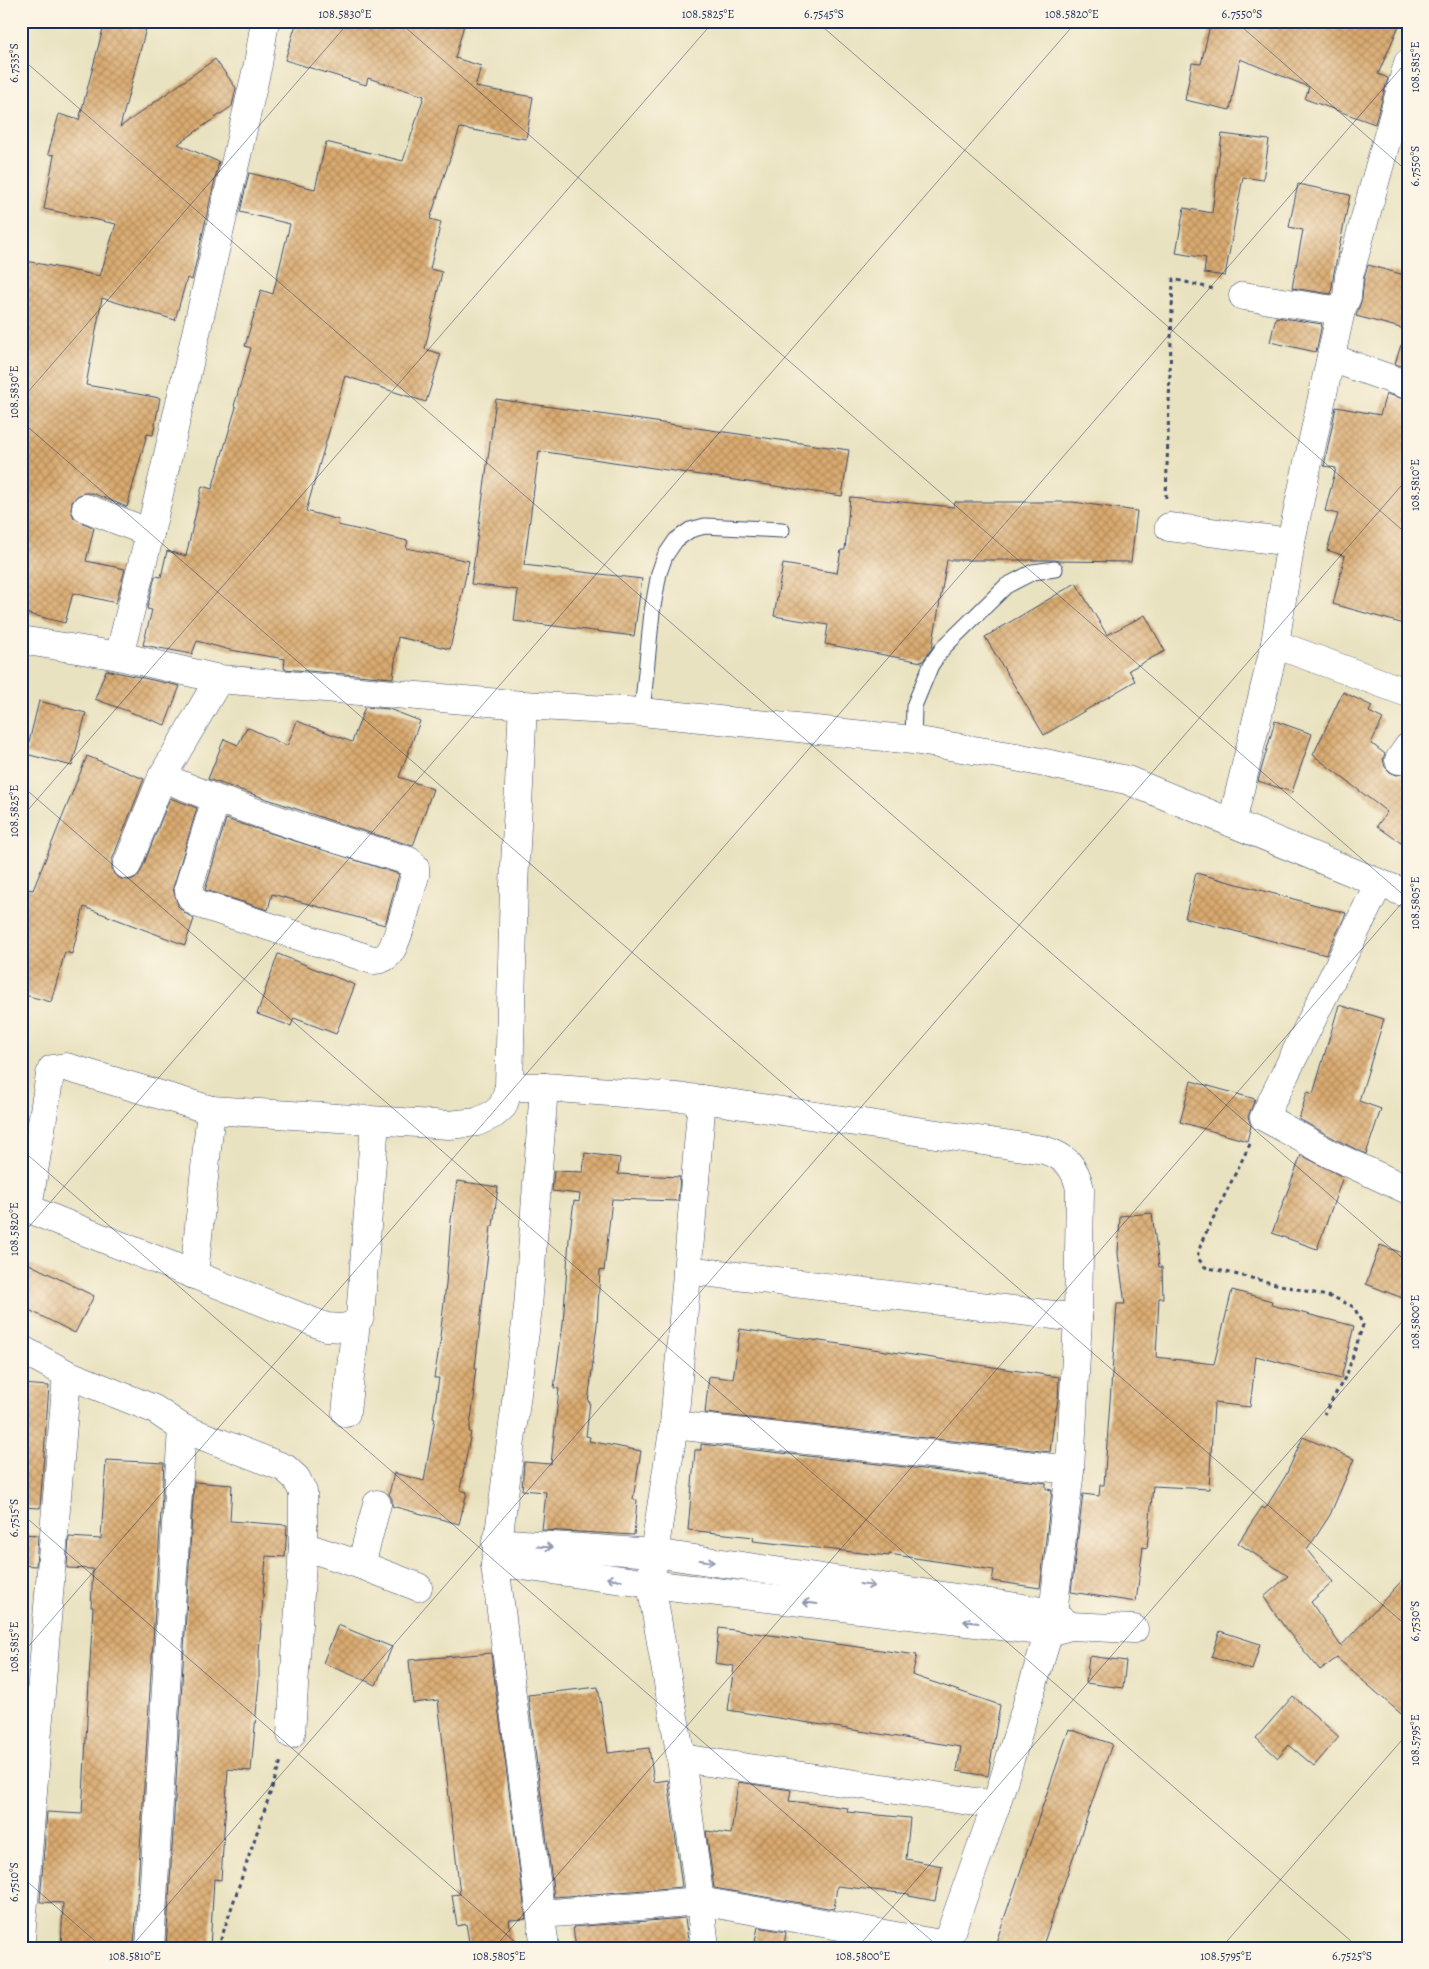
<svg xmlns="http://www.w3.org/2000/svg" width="1429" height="1969" font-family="Alegreya,serif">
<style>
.building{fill:url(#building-cross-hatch)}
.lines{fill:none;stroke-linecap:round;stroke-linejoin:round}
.service-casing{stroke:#3a4a6d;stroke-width:17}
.minor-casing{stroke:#3a4a6d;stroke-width:29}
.path{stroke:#3a4a6d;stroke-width:3;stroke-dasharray:4 4;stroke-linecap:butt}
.service{stroke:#fff;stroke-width:15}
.minor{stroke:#fff;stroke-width:28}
.oneway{stroke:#8d97ae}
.ticks{fill:none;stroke:#1b2f5e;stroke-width:1;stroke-opacity:0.45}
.neatline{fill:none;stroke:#1b2f5e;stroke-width:2}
.ticks-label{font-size:12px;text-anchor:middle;fill:#1b2f5e}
</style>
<defs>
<pattern id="building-cross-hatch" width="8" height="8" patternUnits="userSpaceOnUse" patternTransform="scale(1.25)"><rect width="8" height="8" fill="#daaa6f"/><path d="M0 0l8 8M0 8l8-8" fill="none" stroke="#b08b5e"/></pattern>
</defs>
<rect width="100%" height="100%" fill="#fcf5e5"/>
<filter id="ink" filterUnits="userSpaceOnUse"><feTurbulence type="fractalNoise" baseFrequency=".02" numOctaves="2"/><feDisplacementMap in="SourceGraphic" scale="10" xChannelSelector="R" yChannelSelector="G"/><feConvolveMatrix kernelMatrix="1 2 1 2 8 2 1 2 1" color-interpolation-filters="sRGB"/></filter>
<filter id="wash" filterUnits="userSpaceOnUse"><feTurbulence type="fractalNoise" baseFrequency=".0096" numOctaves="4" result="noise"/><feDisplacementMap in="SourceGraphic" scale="20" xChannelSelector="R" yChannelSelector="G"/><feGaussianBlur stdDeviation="1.12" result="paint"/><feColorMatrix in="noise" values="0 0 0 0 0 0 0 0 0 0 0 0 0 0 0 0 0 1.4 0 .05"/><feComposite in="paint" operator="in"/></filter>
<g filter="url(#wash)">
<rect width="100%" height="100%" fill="#e9e2c0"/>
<g id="blocks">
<g class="building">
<polygon points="105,21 148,21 120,127 215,59 236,88 232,106 178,144 219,162 192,280 187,278 175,320 102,298 86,385 160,398 153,435 147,434 127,507 92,493 84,493 77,496 72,502 71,510 74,518 94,528 86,561 125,569 116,603 73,593 65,623 21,612 21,285 26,261 100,276 116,224 44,209 54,155 48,154 59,114 79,120"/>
<polygon points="297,21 465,21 455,58 481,66 475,87 533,97 526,139 460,128 430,219 441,222 430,269 442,272 425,349 441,354 426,402 345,376 306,511 339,520 338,525 408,541 406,548 469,561 450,649 398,637 393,678 284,669 285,659 230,650 197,641 192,654 143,645 152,610 147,609 155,576 161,577 167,551 186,556 202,486 212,489 236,407 234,406 251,348 245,346 261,290 273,294 290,224 240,212 249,173 315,189 326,142 403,161 424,96 368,78 366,85 285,60"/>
<polygon points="1211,21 1401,21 1378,74 1388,78 1375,124 1305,99 1309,87 1240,59 1230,110 1185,100 1192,63 1201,64"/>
<polygon points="1222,134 1269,140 1263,180 1243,177 1225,276 1204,273 1206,258 1176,253 1184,208 1212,213"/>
<polygon points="1298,184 1350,195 1334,272 1331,294 1292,288 1303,230 1289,227"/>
<polygon points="1368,265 1408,276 1408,330 1356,316 1362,299 1364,279"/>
<polygon points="1276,317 1322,324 1316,352 1270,342"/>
<polygon points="1401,345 1408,346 1408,368 1395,364"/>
<polygon points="1386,394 1408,400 1408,625 1333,604 1345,556 1327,550 1338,514 1325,511 1336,468 1324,466 1336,407 1380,415"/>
<polygon points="496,399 849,450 842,496 539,451 524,565 642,579 634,636 514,621 518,590 471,584"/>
<polygon points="850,497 954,507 955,502 1073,502 1137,511 1131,562 1060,561 1054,560 947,560 932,648 922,662 825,644 828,625 774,616 783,564 837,573 841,550 845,550"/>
<polygon points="1076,583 1107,635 1145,615 1165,651 1129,670 1135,681 1044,735 985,637"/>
<polygon points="106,670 180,686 165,725 95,699"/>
<polygon points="1343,692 1372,706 1369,712 1383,719 1371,743 1385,754 1383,759 1385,767 1391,773 1397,775 1408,772 1408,848 1377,826 1387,812 1313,755"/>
<polygon points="39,701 86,713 72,766 26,754"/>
<polygon points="365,707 389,709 420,721 399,777 433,789 413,846 341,824 208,779 224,739 238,745 247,727 287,746 297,721 352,742"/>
<polygon points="1275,721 1312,734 1292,792 1258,781"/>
<polygon points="87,756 144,779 112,860 112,868 114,874 121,879 130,880 137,877 141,871 170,798 197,808 173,888 178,906 185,913 194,919 185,945 84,907 72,954 65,952 51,1002 21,994 21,888 33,890"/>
<polygon points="226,819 399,874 385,925 272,894 268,910 205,890"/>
<polygon points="1196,873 1346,913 1345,916 1326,955 1185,918"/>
<polygon points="278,954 355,985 336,1034 294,1018 291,1026 257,1014"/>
<polygon points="1339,1005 1384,1019 1359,1101 1381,1109 1366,1154 1339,1141 1299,1119 1307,1092 1313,1094"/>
<polygon points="1191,1081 1255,1099 1248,1117 1251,1126 1247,1141 1180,1122"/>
<polygon points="585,1153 620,1158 618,1174 680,1177 678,1201 612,1199 604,1271 600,1270 597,1325 592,1363 593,1363 588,1402 590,1402 586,1436 590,1437 589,1441 641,1451 633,1499 637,1500 634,1535 542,1530 546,1492 522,1490 524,1462 551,1464 559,1389 554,1388 563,1324 569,1239 574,1201 579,1202 580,1194 552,1191 554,1171 583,1172"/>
<polygon points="1301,1155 1343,1177 1317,1249 1272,1233"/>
<polygon points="457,1181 498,1187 493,1226 491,1226 475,1368 476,1368 473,1391 475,1392 469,1432 471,1432 460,1490 467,1492 459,1524 392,1506 392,1499 389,1494 394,1473 424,1481 435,1418 433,1417 439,1378 434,1378 441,1337 440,1337 446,1284 451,1220"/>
<polygon points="1152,1213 1159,1267 1162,1267 1163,1298 1159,1298 1156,1357 1214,1364 1232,1290 1272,1301 1271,1305 1354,1326 1341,1379 1256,1356 1250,1407 1214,1403 1209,1489 1153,1486 1147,1548 1143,1547 1136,1602 1071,1592 1083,1494 1099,1496 1100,1485 1104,1485 1117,1304 1125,1304 1118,1254 1120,1216"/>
<polygon points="1380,1245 1408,1255 1408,1300 1366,1284"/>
<polygon points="21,1260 94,1296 75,1333 21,1306"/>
<polygon points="740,1329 1059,1377 1058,1399 1056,1411 1055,1410 1050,1452 705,1413 709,1376 733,1379"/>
<polygon points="21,1384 49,1386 40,1508 21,1507"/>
<polygon points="1303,1437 1354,1459 1330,1515 1307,1550 1333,1582 1311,1602 1341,1646 1408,1574 1408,1720 1337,1658 1320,1670 1285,1628 1264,1597 1288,1576 1238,1543 1262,1507 1265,1509 1286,1475"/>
<polygon points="701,1444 1046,1483 1046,1489 1052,1490 1040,1588 992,1581 994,1570 889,1554 889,1556 753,1541 754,1537 688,1530 695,1450 701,1450"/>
<polygon points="106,1460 164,1463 134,1948 61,1948 63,1903 40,1902 47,1812 82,1814 93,1607 91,1607 93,1569 67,1568 69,1537 101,1539"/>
<polygon points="194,1482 232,1485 230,1521 287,1525 285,1557 266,1556 259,1652 259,1681 251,1771 228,1769 221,1880 214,1879 210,1948 166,1948"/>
<polygon points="21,1534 38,1535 36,1566 21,1565"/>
<polygon points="338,1625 392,1647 376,1685 323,1663"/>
<polygon points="719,1628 917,1655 912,1675 1000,1705 988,1776 957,1771 961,1747 728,1710 734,1666 715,1663"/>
<polygon points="1220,1631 1260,1644 1252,1670 1211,1657"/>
<polygon points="491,1653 526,1919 509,1920 513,1948 470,1948 466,1924 457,1926 452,1895 460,1894 438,1700 413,1703 409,1660"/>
<polygon points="1089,1656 1126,1661 1123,1688 1086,1683"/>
<polygon points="598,1687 608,1753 649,1748 654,1782 668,1780 682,1887 554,1897 528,1695"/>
<polygon points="1293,1696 1339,1737 1314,1766 1289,1745 1278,1758 1256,1738"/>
<polygon points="1069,1729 1112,1744 1042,1948 994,1948"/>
<polygon points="738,1782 791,1790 789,1801 848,1808 847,1812 910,1818 906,1859 942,1866 935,1901 909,1896 909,1894 837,1886 834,1909 714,1888 706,1831 731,1834"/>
<polygon points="685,1918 689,1948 576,1948 573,1927"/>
<polygon points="758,1927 786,1932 784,1946 755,1941"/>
</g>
</g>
</g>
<g filter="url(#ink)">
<use href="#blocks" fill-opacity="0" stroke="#3a4a6d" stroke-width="1"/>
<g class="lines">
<defs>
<g id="service">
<polyline points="642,712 652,612 659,573 665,556 676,540 690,530 705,526 782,530"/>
<polyline points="913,740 914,706 931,665 943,648 1006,586 1033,572 1055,569"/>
</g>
<g id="minor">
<polyline points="1243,296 1327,309 1341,310 1347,297 1349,276 1408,63"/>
<polyline points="1331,358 1408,385"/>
<polyline points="86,508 150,533"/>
<polyline points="1169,527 1275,540 1291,541 1275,644 1232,823"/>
<polyline points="1291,541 1341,310"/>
<polyline points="21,640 119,656 219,679 523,705 642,712 913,740 1016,757 1127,780 1379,883 1408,894"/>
<polyline points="1275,644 1408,693"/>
<polyline points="119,656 150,533 258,64 265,21"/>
<polyline points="1399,760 1408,747"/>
<path d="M162 777 216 799 336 839 409 861 415 867V876C409 894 400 937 390 952 386 958 381 960 373 960L199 904C192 900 188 895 189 886L216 799"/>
<polyline points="127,865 162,777 219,679"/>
<polyline points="1379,883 1264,1117 1332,1155 1408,1190"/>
<polyline points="509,1087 514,885 523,705"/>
<polyline points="544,1087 528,1308 495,1565 545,1948"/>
<path d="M702 1099 1044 1150C1066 1157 1075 1166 1080 1189L1078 1318 1070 1470 1053 1613 1049 1632 996 1805 945 1948"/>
<path d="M375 1122 360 1317C352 1330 341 1328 326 1327L41 1214 30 1208 29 1201 50 1075 52 1069 66 1067 211 1110 449 1125 477 1122 494 1114 503 1106 509 1087H544L702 1099 674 1425 654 1553 651 1584 681 1758 700 1901 705 1948"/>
<polyline points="687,1270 1078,1318"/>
<polyline points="194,1275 211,1110"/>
<polyline points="21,1349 67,1374"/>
<polyline points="346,1413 356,1322"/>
<polyline points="674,1425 1070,1470"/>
<polyline points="182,1428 285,1468 296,1478 303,1492 303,1546 291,1734"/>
<polyline points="496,1542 654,1553 1017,1607 1053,1613 1066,1623"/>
<polyline points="303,1546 361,1565 418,1587"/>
<polyline points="361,1565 377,1504"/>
<polyline points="495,1565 515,1565 651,1584 1049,1632 1070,1626 1134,1629"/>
<polyline points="681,1758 996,1805"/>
<polyline points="541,1914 700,1901 946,1945"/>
<polyline points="21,1938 67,1374 154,1409 182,1428 150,1948"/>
</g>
</defs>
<use href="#service" class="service-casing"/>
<use href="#minor" class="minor-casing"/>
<g class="path">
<polyline points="1166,498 1173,279 1214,289"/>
<polyline points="1250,1144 1202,1241 1197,1257 1205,1267 1335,1298 1354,1307 1363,1325 1347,1374 1324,1414"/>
<polyline points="218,1948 281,1761"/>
</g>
<use href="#service" class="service"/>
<use href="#minor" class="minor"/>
</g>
<defs><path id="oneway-shaft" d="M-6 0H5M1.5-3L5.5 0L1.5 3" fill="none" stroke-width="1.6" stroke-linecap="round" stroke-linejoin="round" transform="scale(1.25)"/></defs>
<g class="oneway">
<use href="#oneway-shaft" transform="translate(545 1547) rotate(4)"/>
<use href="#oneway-shaft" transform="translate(707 1561) rotate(8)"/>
<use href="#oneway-shaft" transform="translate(614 1579) rotate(-172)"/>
<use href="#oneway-shaft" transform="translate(867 1585) rotate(8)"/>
<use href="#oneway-shaft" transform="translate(810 1603) rotate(-173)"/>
<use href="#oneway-shaft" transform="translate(971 1622) rotate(-173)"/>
</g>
</g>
<path class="ticks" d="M398 21 1408 899M816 21 1408 535M1235 21 1408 172M21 58 1408 1263M21 400 350 21M21 421 1408 1627M21 785 1359 1948M21 818 714 21M21 1149 940 1948M21 1236 1077 21M21 1513 522 1948M21 1655 1408 60M21 1876 103 1948M130 1948 1408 478M494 1948 1408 896M857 1948 1408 1315M1221 1948 1408 1733"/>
<rect width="1429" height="1969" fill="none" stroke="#fcf5e5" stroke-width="55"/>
<rect x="28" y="28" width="1374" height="1914" class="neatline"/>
<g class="ticks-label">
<text x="345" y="18">108.5830°E</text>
<text x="708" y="18">108.5825°E</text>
<text x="824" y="18">6.7545°S</text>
<text x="1072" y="18">108.5820°E</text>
<text x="1242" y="18">6.7550°S</text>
<text transform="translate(14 63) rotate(-90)" y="4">6.7535°S</text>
<text transform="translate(1415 67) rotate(-90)" y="4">108.5815°E</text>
<text transform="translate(1415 166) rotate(-90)" y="4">6.7550°S</text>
<text transform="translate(14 392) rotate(-90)" y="4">108.5830°E</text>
<text transform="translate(1415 485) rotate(-90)" y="4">108.5810°E</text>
<text transform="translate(14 811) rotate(-90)" y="4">108.5825°E</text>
<text transform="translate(1415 903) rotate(-90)" y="4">108.5805°E</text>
<text transform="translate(14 1229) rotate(-90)" y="4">108.5820°E</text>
<text transform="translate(1415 1322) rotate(-90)" y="4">108.5800°E</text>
<text transform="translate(14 1518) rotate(-90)" y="4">6.7515°S</text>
<text transform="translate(1415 1621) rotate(-90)" y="4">6.7530°S</text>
<text transform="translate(14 1647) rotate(-90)" y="4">108.5815°E</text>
<text transform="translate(1415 1740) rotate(-90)" y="4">108.5795°E</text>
<text transform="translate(14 1882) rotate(-90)" y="4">6.7510°S</text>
<text x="135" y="1960">108.5810°E</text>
<text x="499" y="1960">108.5805°E</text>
<text x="863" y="1960">108.5800°E</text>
<text x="1226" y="1960">108.5795°E</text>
<text x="1352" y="1960">6.7525°S</text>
</g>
</svg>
